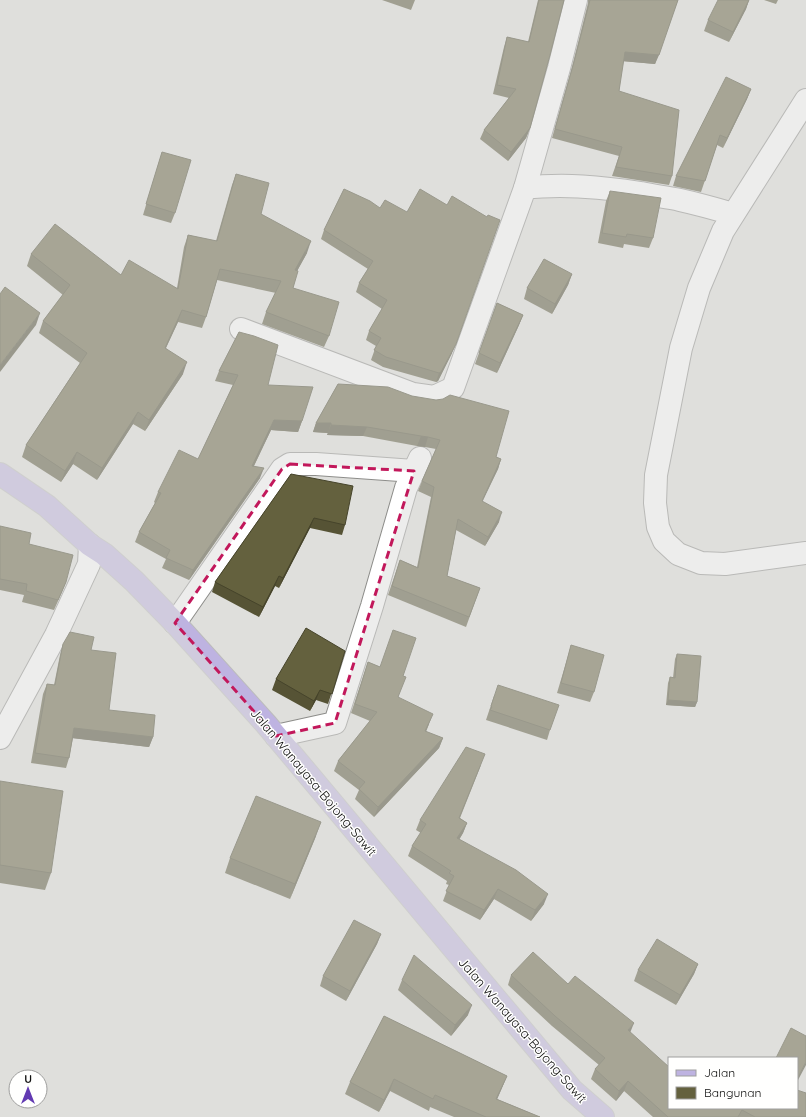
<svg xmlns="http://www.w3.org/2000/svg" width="806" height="1117" font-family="Quicksand,sans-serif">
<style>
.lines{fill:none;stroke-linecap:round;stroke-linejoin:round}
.minor-casing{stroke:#8d8d8a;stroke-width:24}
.major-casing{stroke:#bcbcbc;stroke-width:24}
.minor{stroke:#fff;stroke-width:22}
.major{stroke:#beb3e1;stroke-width:22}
.wall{fill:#565335}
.shaded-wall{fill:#46442b}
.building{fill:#64613e;stroke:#46442b}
.marked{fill:none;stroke:#c2185b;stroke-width:3;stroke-dasharray:8 5;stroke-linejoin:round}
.labels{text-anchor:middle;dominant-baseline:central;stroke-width:3;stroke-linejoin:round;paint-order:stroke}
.street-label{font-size:13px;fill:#10100f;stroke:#fffffe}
</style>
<rect width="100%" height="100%" fill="#dfdfdc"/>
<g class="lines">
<defs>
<g id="minor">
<polyline points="806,100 723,231 699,288 681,348 656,475 655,503 658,527 664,541 678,554 701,563 725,564 806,553"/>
<polyline points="525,188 559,68 576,0"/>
<path d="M241 329 413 394 434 397 453 388 525 188C563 183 602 187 641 193 654 196 667 197 680 200 698 204 716 209 733 214"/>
<polyline points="175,623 282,469 290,464 316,464 414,471"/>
<polyline points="276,736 335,723 372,606 406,488 420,458"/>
<polyline points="0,738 56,635 89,564 90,545"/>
</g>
<polyline id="major" points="0,474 47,506 90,545 104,554 134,581 175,623 266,724 572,1090 603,1117"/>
</defs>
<use href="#minor" class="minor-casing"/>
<use href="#major" class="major-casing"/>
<use href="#minor" class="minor"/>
<use href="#major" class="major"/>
</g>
<g class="wall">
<polygon points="382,0 415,0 411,10"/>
<polygon points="538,0 564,0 530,128 526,138 508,161 480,139 484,130 509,98 493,94 504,47 507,37 528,42"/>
<polygon points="588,0 678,0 655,64 623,61 619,91 672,176 669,185 612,176 619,156 552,138 571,71 588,3"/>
<polygon points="749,0 746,9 729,42 704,31 708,20"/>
<polygon points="764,0 778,0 776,4"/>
<polygon points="751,89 747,99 723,148 717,145 701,192 673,186 676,176"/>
<polygon points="162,152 175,213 171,223 143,215"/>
<polygon points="236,174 261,214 307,253 297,271 293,288 329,336 324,347 262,324 266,312 276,293 217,280 206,317 202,328 178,322 166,348 183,374 145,431 133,424 97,480 73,464 61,482 22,457 26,445 80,363 39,333 43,321 63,295 27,266 31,254 121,275 177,288 184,247 188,235 216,241 232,185"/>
<polygon points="344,189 452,353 438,381 436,382 383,367 371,360 376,346 366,340 369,331 382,309 356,292 359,283 368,269 321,239 324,230"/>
<polygon points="610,191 653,238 649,248 624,244 623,248 598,243 606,201"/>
<polygon points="572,274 568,285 552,314 524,299 527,288"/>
<polygon points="497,303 523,315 519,325 497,373 475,364"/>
<polygon points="239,332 268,385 302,421 298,432 271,430 254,466 260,478 189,580 162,568 166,559 135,542 139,532 155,503 154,502 158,492 198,459 233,385 215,381 219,371"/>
<polygon points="338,384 501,459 498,469 482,501 499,522 485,546 456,530 447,576 480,588 466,627 388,595 400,560 417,567 431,497 418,491 422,481 436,449 425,447 417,446 363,436 327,435 328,433 313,432 316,423"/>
<polygon points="291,474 345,525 342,535 310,528 279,588 275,586 259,617 212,592 215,582"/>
<polygon points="0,526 29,544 66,582 62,592 54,610 22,602 24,595 0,590"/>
<polygon points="63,644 91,650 109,710 153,737 149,747 73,738 69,758 66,768 31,763 43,694 47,684 54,685 60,655"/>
<polygon points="571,645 594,692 590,702 557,693 568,656"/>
<polygon points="345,651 328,704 316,700 310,711 272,690 276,679"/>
<polygon points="677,654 697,702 695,707 666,705 668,683 670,677 673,678 675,659"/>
<polygon points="368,662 403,676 398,698 429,724 426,732 443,738 439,748 374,817 355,799 359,790 334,771 338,761 370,721 351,713"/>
<polygon points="494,696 550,730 547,740 486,720"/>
<polygon points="481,765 460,818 467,823 463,833 459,840 544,904 531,921 494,899 480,920 443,901 449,885 446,884 447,881 408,856 412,846 421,833 416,830 420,820"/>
<polygon points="0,781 51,873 45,890 0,883"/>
<polygon points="316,836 290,899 225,873 230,858"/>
<polygon points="381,934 377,944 346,1001 320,986 323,976"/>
<polygon points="698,964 694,974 676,1005 634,981 638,970"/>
<polygon points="511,975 568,984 630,1032 669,1108 797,1108 806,1117 653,1117 624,1091 616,1101 591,1079 595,1069 599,1065 552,1026 508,985"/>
<polygon points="402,980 468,1015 451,1036 398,990"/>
<polygon points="384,1016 507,1076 497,1099 540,1117 454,1117 430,1107 429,1111 390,1091 379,1112 345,1094 350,1082"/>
</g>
<g class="shaded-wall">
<polygon points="749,0 746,9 729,42 733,32"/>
<polygon points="625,52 659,55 655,64 621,61"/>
<polygon points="751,89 747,99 723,148 727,138"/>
<polygon points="530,128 526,138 508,161 511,152"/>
<polygon points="311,241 307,253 291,282 295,270"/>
<polygon points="572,274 568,285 552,314 555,304"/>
<polygon points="182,310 178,322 160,360 165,348"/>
<polygon points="40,313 36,325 0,372 0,365"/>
<polygon points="523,315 519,325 497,373 500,363"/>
<polygon points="456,344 452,353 438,381 436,382 439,373"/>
<polygon points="187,362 183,374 145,431 149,420"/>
<polygon points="138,412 133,424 97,480 102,468"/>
<polygon points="274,420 302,421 298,432 271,430 249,476 252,466"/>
<polygon points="316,423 331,423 328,433 313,432"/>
<polygon points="331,425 367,427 363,436 327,435"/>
<polygon points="421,436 428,437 425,447 417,446"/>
<polygon points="77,452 73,464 61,482 65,471"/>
<polygon points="501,459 498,469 478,511 482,501"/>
<polygon points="264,468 260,478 189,580 193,570"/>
<polygon points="502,512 499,522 485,546 488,537"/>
<polygon points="314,518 310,528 279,588 283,578"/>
<polygon points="279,576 275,586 259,617 263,607"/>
<polygon points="320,690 316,700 310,711 314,701"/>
<polygon points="668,700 697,702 695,707 666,705"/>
<polygon points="433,714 429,724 421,741 425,731"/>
<polygon points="74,728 153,737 149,747 71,738"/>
<polygon points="443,738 439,748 374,817 378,807"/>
<polygon points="321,822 316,836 290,899 295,884"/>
<polygon points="467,823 463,833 453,849 457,838"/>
<polygon points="498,889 494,899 480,920 484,910"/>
<polygon points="548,894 544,904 531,921 535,910"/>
<polygon points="381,934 377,944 346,1001 350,991"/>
<polygon points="698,964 694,974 676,1005 680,995"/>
<polygon points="472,1005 468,1015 451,1036 455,1025"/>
<polygon points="634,1023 630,1033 628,1030"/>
<polygon points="806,1062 806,1065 797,1082 797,1079"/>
<polygon points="507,1076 502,1088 492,1111 496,1099"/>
<polygon points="394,1079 390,1091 379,1112 384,1100"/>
<polygon points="628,1081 624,1091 616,1101 619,1091"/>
</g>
<g class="building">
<polygon points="539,0 564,0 550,55 530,128 511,152 484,130 516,89 497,85 507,37 529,42"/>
<polygon points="590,0 678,0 659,55 625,52 619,91 679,110 672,176 616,167 622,147 555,129 574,62"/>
<polygon points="718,0 749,0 733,32 708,20"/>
<polygon points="726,77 751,89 727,138 720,135 705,181 676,176"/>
<polygon points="162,152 191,160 175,213 146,204"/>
<polygon points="236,174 269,183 261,214 311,241 295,270 298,271 293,288 339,302 329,336 266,312 281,281 220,269 206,317 182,310 165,348 187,362 149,420 138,412 102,468 77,452 65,471 26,445 87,353 43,321 70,285 31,254 55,224 121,275 129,260 178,289 188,235 217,241"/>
<polygon points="344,189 370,201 380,208 385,200 407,212 420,189 447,205 452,196 487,217 488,215 500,220 456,344 441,372 439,373 386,357 374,350 381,338 369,331 387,300 359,283 373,261 324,230"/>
<polygon points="610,191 661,198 653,238 627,234 626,237 602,233"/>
<polygon points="544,259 572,274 555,304 527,288"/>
<polygon points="5,287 40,313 0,365 0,294"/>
<polygon points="497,303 523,315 500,363 479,353"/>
<polygon points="239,332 254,336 278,345 268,385 313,387 302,421 274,420 252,466 264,468 193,570 166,558 170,550 139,532 161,493 158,492 179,450 198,459 238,375 219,371"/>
<polygon points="338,384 388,387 412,396 436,400 443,399 450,395 509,411 496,457 501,459 482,501 502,512 488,537 458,519 447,576 480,588 469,617 392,586 400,560 418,568 434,487 422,481 440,440 428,437 421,436 367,427 331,425 331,423 316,423"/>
<polygon points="291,474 353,486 345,525 314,518 283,578 279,576 263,607 215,582"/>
<polygon points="0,526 31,533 29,544 73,555 66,582 58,600 26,591 27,584 0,579"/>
<polygon points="306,628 345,651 332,694 320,690 314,701 276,679"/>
<polygon points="393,630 416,638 403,676 406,677 398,697 433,714 425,731 443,738 378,807 359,789 365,782 338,761 377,712 355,704 368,662 380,667"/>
<polygon points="70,632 94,637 91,650 116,653 109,710 155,715 153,737 74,728 69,758 35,753 47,684 55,685 63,644"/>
<polygon points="571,645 604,655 594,692 561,683"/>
<polygon points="677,654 701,656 697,702 668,700 670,677 675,678"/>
<polygon points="498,685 559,705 550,730 490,710 492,707 491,706"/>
<polygon points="466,747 485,754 459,818 467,823 457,838 516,870 548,894 535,910 498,889 484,910 446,891 454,876 449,873 451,871 412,846 426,824 420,820"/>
<polygon points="0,781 63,791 51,873 0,865"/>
<polygon points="256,796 321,822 295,884 230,858"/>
<polygon points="354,920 381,934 350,991 323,976"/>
<polygon points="657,939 698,964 680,995 638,970"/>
<polygon points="533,952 568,984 575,976 634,1023 628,1030 669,1067 669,1108 797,1108 797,1090 806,1093 806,1117 755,1117 742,1110 738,1117 668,1117 628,1081 619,1091 595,1069 605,1058 555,1016 511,975"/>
<polygon points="414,955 472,1005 455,1025 402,980"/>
<polygon points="384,1016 507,1076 496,1099 540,1117 486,1117 435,1095 433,1099 394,1079 384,1100 350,1082"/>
<polygon points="791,1028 806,1036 806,1062 797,1079 797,1058 776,1058"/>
</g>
<path d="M0 0H806V1117H0ZM290 464 414 471 335 723 276 736 175 623 282 469Z" fill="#dfdfdc" fill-opacity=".55" fill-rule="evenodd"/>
<path class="marked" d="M290 464 414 471 335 723 276 736 175 623 282 469Z"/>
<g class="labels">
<g class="street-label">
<text transform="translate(314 782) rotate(50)">Jalan Wanayasa-Bojong-Sawit</text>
<text transform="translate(523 1030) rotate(49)">Jalan Wanayasa-Bojong-Sawit</text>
</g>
</g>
<rect x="668" y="1057" width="130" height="52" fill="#fffffe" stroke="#9f9f9e"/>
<rect x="676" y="1070" width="20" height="6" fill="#beb3e1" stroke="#9f9f9e"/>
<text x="704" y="1077" font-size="12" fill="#10100f">Jalan</text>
<rect x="676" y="1087" width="20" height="12" fill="#64613e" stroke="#9f9f9e"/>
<text x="704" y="1097" font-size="12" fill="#10100f">Bangunan</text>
<g transform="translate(28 1089)"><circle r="19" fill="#fffffe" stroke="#9f9f9e"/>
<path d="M0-3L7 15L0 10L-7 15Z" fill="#623ab2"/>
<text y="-6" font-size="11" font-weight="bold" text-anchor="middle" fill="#10100f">U</text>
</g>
</svg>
